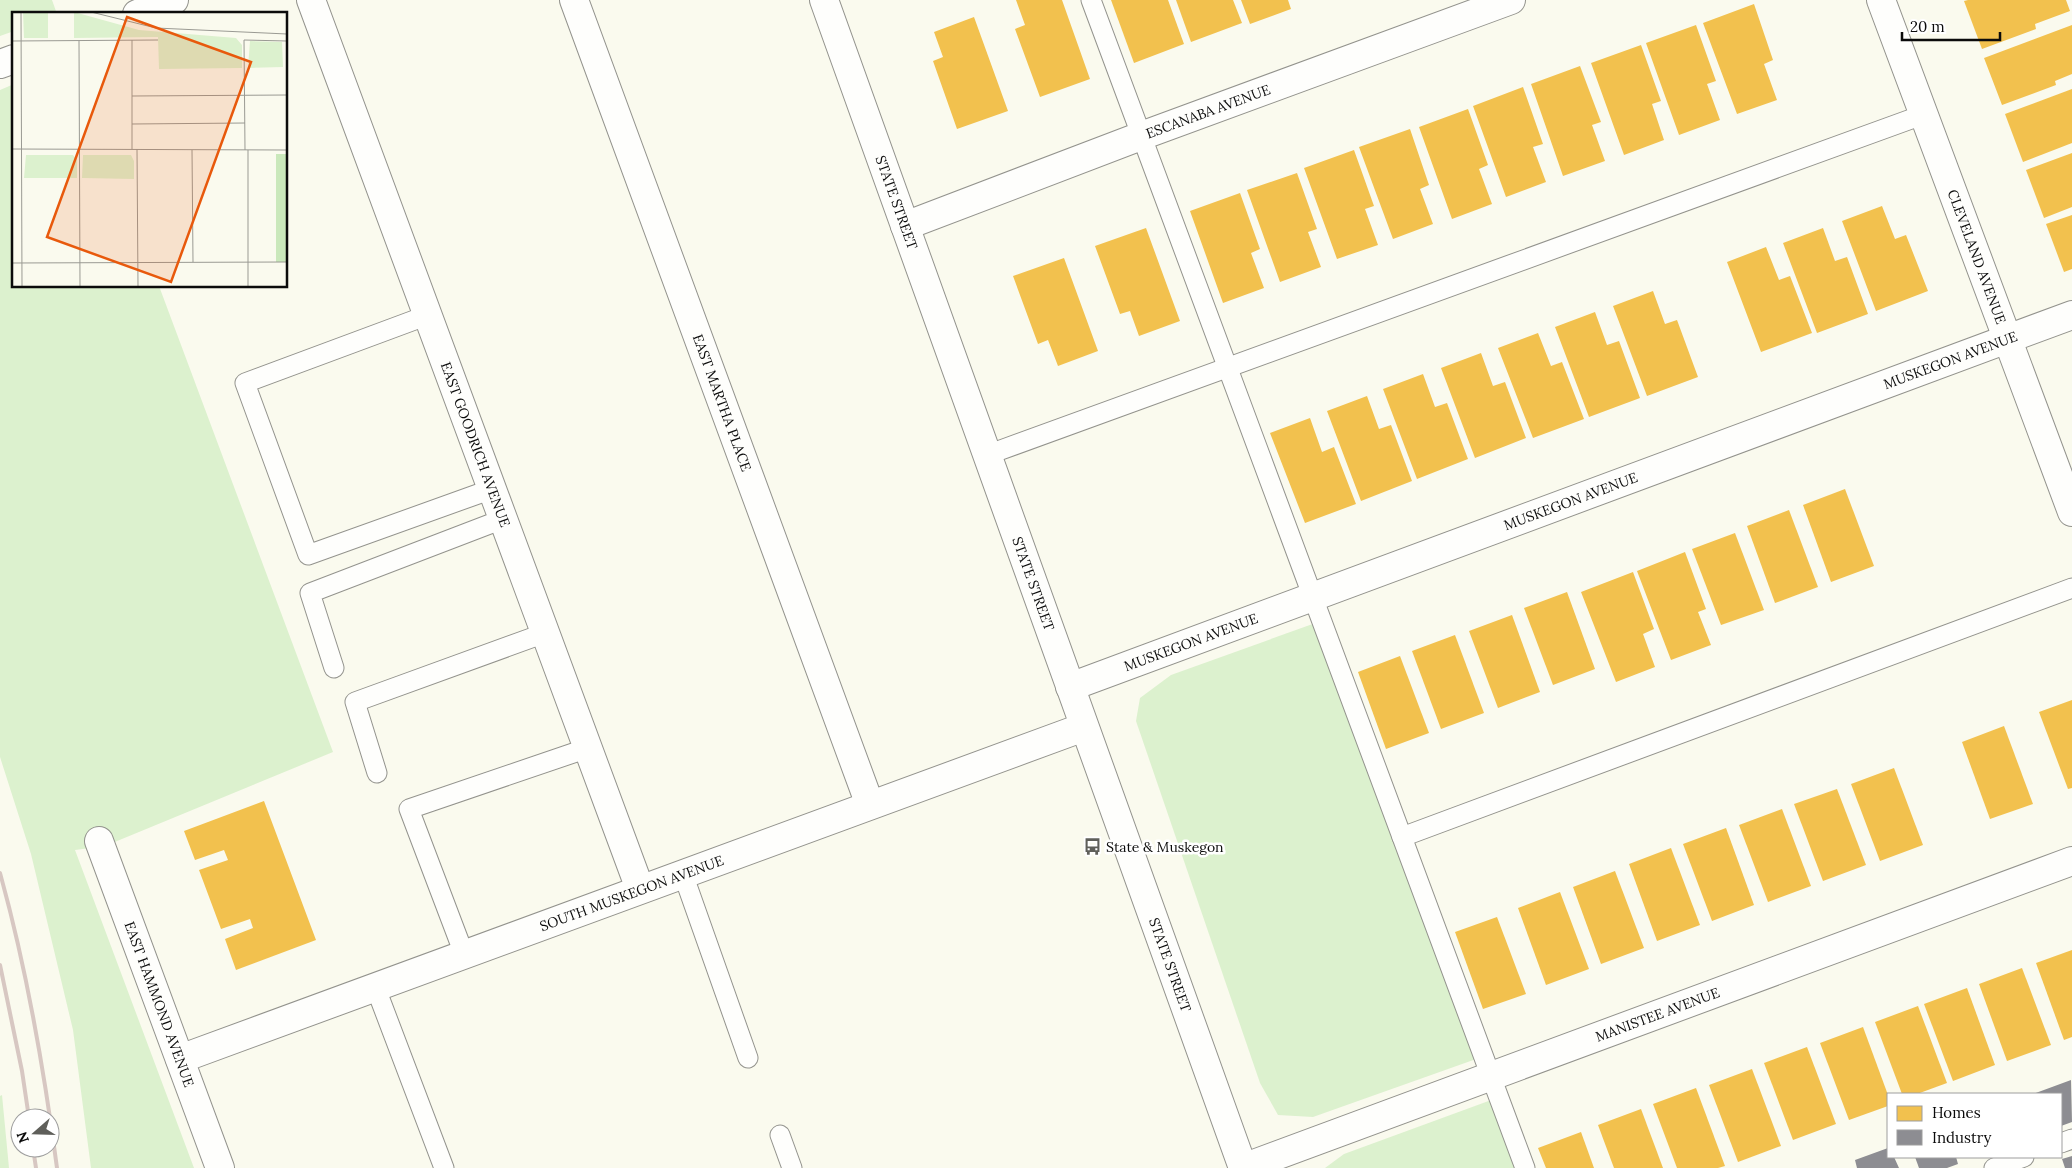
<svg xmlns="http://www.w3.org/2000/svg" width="2072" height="1168" font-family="Lora,serif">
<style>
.green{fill:#dcf1ce}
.homes{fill:#f2c14e}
.industry{fill:#8d8d92}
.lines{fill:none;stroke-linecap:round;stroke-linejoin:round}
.service-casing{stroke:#93938d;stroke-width:21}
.minor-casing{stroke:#93938d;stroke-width:30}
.tertiary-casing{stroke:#93938d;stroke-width:30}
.service{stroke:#fefefc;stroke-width:19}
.minor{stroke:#fefefc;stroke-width:28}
.tertiary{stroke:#fefefc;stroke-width:28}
.rail{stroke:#d7c7c2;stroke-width:4}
.labels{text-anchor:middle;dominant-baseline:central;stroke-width:5;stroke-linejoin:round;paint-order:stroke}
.street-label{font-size:14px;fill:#0b0b0b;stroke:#fff}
.poi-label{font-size:14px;fill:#0b0b0b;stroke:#fff;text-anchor:start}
.inset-road{fill:none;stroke:#9a9a93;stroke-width:1}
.view{fill:#e8590c;fill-opacity:0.15;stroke:#e8590c;stroke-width:2.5}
.inset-edge{fill:none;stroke:#0b0b0b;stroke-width:2.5}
</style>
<rect width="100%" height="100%" fill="#fafaee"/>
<g class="green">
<polygon points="0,0 52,0 57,14 14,14 14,31 0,36"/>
<polygon points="14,84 14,286 159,286 333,752 105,846 75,850 194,1168 91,1168 73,1030 31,854 0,757 0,90"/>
<polygon points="1321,621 1479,1058 1313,1117 1278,1115 1260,1083 1136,721 1140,698 1171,675"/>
<polygon points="2,1095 9,1168 0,1168 0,1096"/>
<polygon points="1494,1099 1518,1168 1325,1168 1344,1154"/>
</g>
<g class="homes">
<polygon points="1016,0 1062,0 1090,79 1040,97 1015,29 1025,25"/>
<polygon points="1111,0 1168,0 1184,44 1134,63"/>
<polygon points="1176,0 1233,0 1242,23 1191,42"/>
<polygon points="1241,0 1288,0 1291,9 1250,24"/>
<polygon points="1968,0 2066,0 2070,11 2035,24 2036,29 1982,49 1964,1"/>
<polygon points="1754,4 1773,60 1764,64 1777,100 1737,114 1703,23"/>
<polygon points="974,17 1008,111 957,129 933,61 943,57 934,32"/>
<polygon points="1696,25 1716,81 1707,84 1720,120 1679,135 1646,43"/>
<polygon points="2072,25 2072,74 2055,81 2056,85 2002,105 1984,58"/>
<polygon points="1641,45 1661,101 1652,104 1664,140 1624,155 1591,63"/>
<polygon points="1580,66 1601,122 1592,125 1605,161 1563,176 1531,84"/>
<polygon points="1523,87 1543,144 1533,147 1546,182 1506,197 1473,106"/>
<polygon points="2072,89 2072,143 2023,162 2005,114"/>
<polygon points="1468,109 1488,165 1479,169 1492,204 1452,219 1419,127"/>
<polygon points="1410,129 1429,185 1420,189 1433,224 1393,239 1359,147"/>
<polygon points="1354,150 1374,206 1365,209 1378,245 1337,259 1304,168"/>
<polygon points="2072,153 2072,207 2044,218 2026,170"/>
<polygon points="1297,173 1317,229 1308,232 1321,267 1280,282 1247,190"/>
<polygon points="1240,193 1260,249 1251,253 1264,288 1223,303 1190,211"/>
<polygon points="1882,206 1895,239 1906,235 1928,291 1876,311 1842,221"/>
<polygon points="2072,215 2072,269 2064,272 2046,224"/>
<polygon points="1146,228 1180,321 1139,336 1130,311 1120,314 1095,246"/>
<polygon points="1823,228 1835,261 1847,257 1868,314 1817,333 1783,243"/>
<polygon points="1766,247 1779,280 1790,276 1812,333 1761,352 1727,262"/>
<polygon points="1064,258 1098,351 1058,366 1048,340 1038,344 1013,276"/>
<polygon points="1653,291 1665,324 1677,320 1698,377 1647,396 1613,306"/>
<polygon points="1595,312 1607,345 1619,341 1640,398 1589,417 1555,327"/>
<polygon points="1538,333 1551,366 1562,362 1584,419 1533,438 1498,348"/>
<polygon points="1481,353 1493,386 1505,382 1526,438 1475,458 1441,368"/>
<polygon points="1423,374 1435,407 1447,403 1468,459 1417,479 1383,389"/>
<polygon points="1367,396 1379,429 1391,425 1412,481 1361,501 1327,411"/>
<polygon points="1310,418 1322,452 1334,447 1356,504 1305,523 1270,433"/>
<polygon points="1845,489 1874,566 1831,582 1803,505"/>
<polygon points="1789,510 1818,587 1775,603 1747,526"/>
<polygon points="1735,533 1764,610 1721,625 1692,549"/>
<polygon points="1685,552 1706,609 1698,612 1711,645 1671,660 1637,571"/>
<polygon points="1633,572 1654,629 1643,634 1655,667 1616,682 1581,592"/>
<polygon points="1567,592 1595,669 1553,685 1524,608"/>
<polygon points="1512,615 1540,692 1498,708 1469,631"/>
<polygon points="1455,635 1484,713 1441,729 1412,651"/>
<polygon points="1400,656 1429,733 1386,749 1358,672"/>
<polygon points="2072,700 2072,788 2068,789 2039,712"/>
<polygon points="2004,726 2033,804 1990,819 1962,742"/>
<polygon points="1894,768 1923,845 1880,861 1851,784"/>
<polygon points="1837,789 1866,865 1823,881 1794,804"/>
<polygon points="264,801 316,940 236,970 225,939 253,928 250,919 221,929 199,870 228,860 224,850 195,860 184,831"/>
<polygon points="1782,809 1811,886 1768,902 1739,825"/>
<polygon points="1726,828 1754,905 1712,921 1683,844"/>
<polygon points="1671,848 1700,925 1657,941 1629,864"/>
<polygon points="1615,871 1644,948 1601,964 1573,887"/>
<polygon points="1560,892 1589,969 1546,985 1518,908"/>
<polygon points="1497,917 1526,994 1483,1009 1455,932"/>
<polygon points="2072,950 2072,1037 2064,1040 2036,963"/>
<polygon points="2022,968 2051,1045 2007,1061 1979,984"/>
<polygon points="1967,988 1995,1065 1953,1081 1924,1004"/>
<polygon points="1918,1006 1947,1083 1917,1094 1902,1094 1875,1022"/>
<polygon points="1863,1027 1888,1095 1888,1106 1849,1120 1820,1043"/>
<polygon points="1807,1047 1836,1124 1793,1140 1764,1063"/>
<polygon points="1752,1069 1781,1146 1738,1162 1709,1085"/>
<polygon points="1696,1088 1725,1166 1718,1168 1677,1168 1653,1104"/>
<polygon points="1641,1109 1663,1168 1614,1168 1598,1125"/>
<polygon points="1581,1132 1594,1168 1546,1168 1538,1148"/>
</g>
<g class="industry">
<polygon points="2071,1080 2072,1122 2061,1126 2061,1094 2033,1094"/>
<polygon points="1888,1148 1888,1157 1894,1157 1899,1168 1857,1168 1855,1160"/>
<polygon points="2072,1156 2072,1168 2065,1168 2062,1159"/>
<polygon points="1915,1157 1956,1157 1958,1164 1947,1168 1919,1168"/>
</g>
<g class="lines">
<defs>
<g id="service">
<polyline points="1091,0 1525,1168"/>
<polyline points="428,315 245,383 308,555 492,489"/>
<polyline points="987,455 1925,114"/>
<polyline points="334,668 310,593 503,519"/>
<polyline points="377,773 355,702 545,633"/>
<polyline points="1402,837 2072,588"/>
<polyline points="683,874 748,1058"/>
<polyline points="464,954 409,809 588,748"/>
<polyline points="375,986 444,1168"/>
<polyline points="780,1135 792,1168"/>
<polyline points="2061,1143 2072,1139"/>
<polyline points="1994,1168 2024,1157"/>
</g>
<g id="minor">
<path id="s1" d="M311 0 640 889"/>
<path id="s2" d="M574 0 870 805"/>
<path id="s3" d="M1881 0 2072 512"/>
<polyline points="137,14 174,0"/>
<polyline points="0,64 14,59"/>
<path id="s4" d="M905 226 1141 136 1511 0"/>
<path id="s5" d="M1070 687 2072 315"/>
<path id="s6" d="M99 841 220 1168"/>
<path id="s7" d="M180 1059 1084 727"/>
<path id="s8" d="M1243 1168 2072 861"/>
</g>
<g id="tertiary">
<path id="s9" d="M824 0 1243 1168"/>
</g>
</defs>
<use href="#service" class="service-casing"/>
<use href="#minor" class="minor-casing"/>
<use href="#tertiary" class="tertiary-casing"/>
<use href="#service" class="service"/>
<use href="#minor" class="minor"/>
<use href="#tertiary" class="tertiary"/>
<g class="rail">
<path d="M0 873C27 970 44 1069 57 1168"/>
<polyline points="0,965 22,1071 29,1118"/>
<polyline points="33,1148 36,1168"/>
</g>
</g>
<defs>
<symbol id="bus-bare" viewBox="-9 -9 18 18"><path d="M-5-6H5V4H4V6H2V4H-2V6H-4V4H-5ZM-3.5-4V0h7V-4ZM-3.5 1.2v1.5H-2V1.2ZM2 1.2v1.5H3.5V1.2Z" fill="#5f5f5a" stroke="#fff" stroke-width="2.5" paint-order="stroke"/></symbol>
</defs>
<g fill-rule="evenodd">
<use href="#bus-bare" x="1080" y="834" width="25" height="25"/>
</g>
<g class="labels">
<g class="street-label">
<text stroke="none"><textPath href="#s4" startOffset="324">ESCANABA AVENUE</textPath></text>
<text stroke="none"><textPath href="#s9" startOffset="215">STATE STREET</textPath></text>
<text stroke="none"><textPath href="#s3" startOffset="274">CLEVELAND AVENUE</textPath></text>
<text stroke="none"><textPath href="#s5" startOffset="939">MUSKEGON AVENUE</textPath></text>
<text stroke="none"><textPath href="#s2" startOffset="429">EAST MARTHA PLACE</textPath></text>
<text stroke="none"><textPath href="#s1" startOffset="474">EAST GOODRICH AVENUE</textPath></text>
<text stroke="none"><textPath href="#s5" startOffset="534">MUSKEGON AVENUE</textPath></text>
<text stroke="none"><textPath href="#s9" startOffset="620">STATE STREET</textPath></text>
<text stroke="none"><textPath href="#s5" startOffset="129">MUSKEGON AVENUE</textPath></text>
<text stroke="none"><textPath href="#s7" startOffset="481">SOUTH MUSKEGON AVENUE</textPath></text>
<text stroke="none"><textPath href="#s9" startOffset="1025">STATE STREET</textPath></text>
<text stroke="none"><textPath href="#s6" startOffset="174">EAST HAMMOND AVENUE</textPath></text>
<text stroke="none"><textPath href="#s8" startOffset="442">MANISTEE AVENUE</textPath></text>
</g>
<g class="poi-label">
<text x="1106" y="847">State &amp; Muskegon</text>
</g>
</g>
<g transform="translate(12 12)">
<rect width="275" height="275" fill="#fafaee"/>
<path d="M11 0H36V26H12ZM62 0 127 18 224 26 230 33V56L147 57 146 25 62 26ZM238 29 270 30 271 55 236 56ZM14 143H61L65 148V166H12ZM71 143H119L122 149V167L70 166Z" fill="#dcf1ce"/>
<path d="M264 142H275V250H264Z" fill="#cae8bb"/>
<path class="inset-road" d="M9 0 10 275M79 0 144 16 275 22M120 28V137M0 29 146 28M67 29 68 275M120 84 275 83M120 112 233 111M0 137 275 138M125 137 126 275M180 138 181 250M233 138 232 28 275 29M236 138V275M0 251 275 250"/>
<path class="view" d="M115 5 239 50 159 270 35 225Z"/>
<rect width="275" height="275" class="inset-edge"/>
</g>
<rect x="1887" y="1093" width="175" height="65" fill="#ffffff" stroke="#9d9d9d"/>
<rect x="1897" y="1106" width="25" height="15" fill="#f2c14e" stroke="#9d9d9d"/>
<text x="1932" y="1118" font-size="15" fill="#0b0b0b">Homes</text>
<rect x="1897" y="1130" width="25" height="15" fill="#8d8d92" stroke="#9d9d9d"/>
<text x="1932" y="1143" font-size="15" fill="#0b0b0b">Industry</text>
<g transform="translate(35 1133) rotate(250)"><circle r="24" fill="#ffffff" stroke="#9d9d9d"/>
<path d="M0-4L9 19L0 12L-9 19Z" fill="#5f5f5a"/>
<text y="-8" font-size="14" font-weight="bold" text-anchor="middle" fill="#0b0b0b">N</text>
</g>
<path d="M1902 32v8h98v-8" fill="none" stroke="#0b0b0b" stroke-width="2.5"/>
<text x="1910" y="32" font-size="15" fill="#0b0b0b" stroke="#ffffff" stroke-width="4" paint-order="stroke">20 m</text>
</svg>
